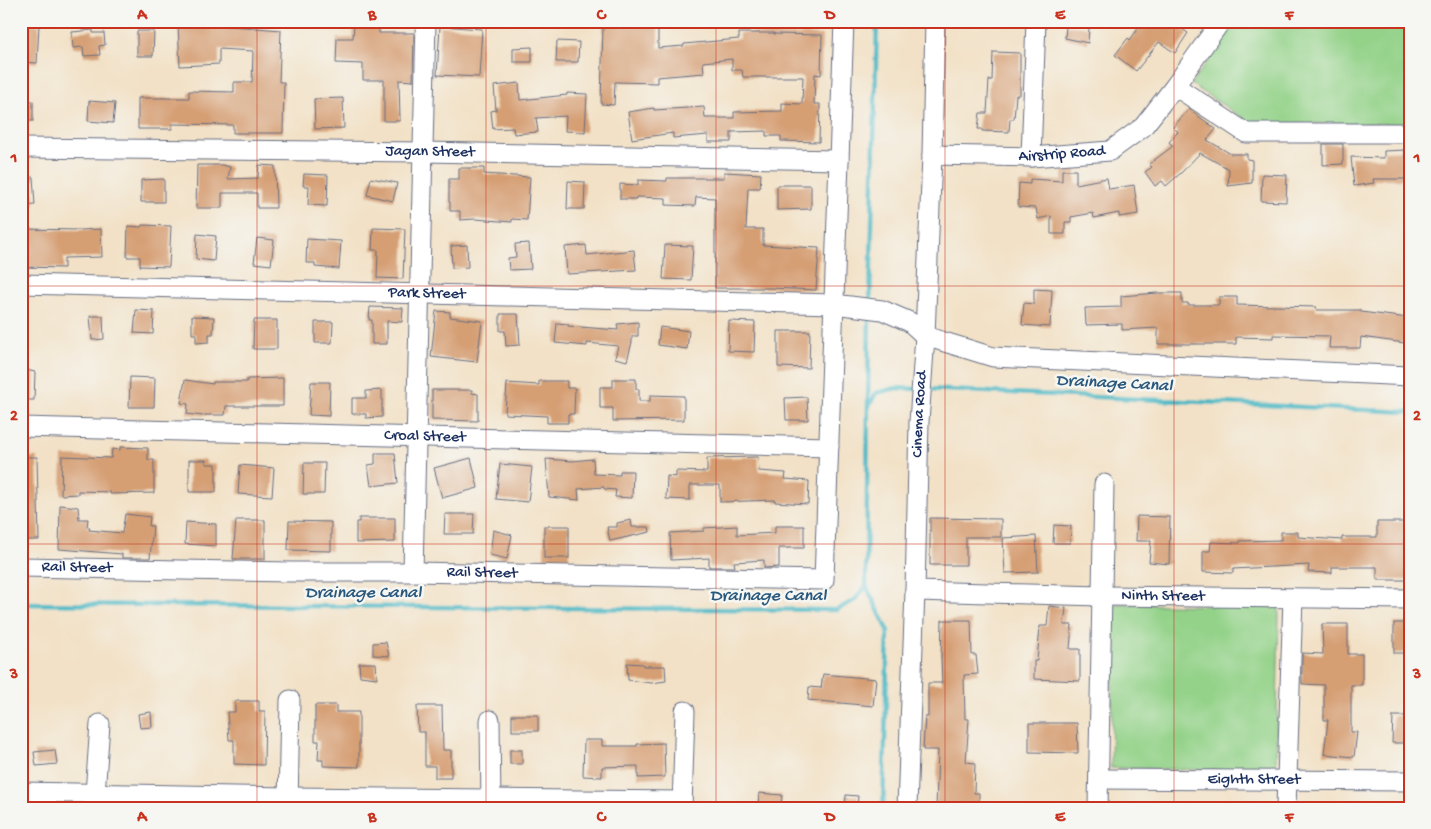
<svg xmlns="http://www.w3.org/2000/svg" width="1431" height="829" font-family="'Gochi Hand',sans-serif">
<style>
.green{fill:#93d288;stroke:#578073}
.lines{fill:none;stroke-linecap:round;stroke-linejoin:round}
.stream{stroke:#49b7c4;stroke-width:4.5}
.building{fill:#d59e73}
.minor-casing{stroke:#666d82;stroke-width:21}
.minor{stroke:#fff;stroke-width:19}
.grid{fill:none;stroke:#c8321e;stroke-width:1;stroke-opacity:0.55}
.labels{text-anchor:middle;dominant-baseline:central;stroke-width:5;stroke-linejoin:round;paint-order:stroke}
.street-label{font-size:16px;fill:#1b2f5e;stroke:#f6f6f2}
.water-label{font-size:18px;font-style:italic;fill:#29587d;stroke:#f6f6f2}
.neatline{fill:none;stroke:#c8321e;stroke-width:2}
.grid-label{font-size:16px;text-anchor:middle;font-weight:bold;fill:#c8321e}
</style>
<rect width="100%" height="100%" fill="#f6f6f2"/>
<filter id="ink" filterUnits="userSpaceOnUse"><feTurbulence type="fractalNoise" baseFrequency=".02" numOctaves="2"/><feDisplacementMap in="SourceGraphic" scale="10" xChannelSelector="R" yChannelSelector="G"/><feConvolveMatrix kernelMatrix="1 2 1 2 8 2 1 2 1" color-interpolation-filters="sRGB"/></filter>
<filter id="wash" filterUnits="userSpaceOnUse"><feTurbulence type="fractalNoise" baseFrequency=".0096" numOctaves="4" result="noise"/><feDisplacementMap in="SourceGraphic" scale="20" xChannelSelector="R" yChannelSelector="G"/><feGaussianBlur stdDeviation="1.12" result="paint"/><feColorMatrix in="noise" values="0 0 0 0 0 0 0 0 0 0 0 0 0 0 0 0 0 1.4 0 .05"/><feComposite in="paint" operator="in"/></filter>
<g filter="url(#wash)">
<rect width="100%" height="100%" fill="#f2e1c6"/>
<g class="green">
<polygon points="1237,21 1410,21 1410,124 1250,123 1191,84"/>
<polygon points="1114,604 1279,607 1276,771 1111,768"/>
</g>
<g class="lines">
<g class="stream">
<polyline points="870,305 877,21"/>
<polyline points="926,389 1410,412"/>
<polyline points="868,408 876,393 896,388 916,389"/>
<polyline points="866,586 888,630 883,808"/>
<polyline points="21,604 836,610 855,600 866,586 869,313"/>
</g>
</g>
<g id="blocks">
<g class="building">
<polygon points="1143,21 1170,21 1188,33 1175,53 1159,42 1136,71 1115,55 1128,38 1130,40"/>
<polygon points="218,23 218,25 281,30 279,82 284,82 283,133 233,133 233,125 172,124 172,129 138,129 138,98 189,98 189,91 234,92 234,82 252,82 253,51 219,49 219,64 180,66 178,25"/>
<polygon points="354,23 379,24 379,33 414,33 413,81 399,80 400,121 384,121 384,80 363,80 363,64 336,63 337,38 353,38"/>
<polygon points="21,24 39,25 37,63 21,62"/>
<polygon points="603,25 658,27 658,48 684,46 684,44 739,39 739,33 774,33 774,34 822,35 821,75 815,74 814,104 820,104 819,142 781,141 781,136 766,136 766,131 731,132 731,142 708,142 708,135 673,138 673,133 632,139 628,112 654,108 654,110 704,107 705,118 734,118 734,112 782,111 782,103 802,104 803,77 743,77 742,70 732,70 732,59 703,62 704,73 657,77 657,83 615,82 614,105 601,104"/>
<polygon points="440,26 482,29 479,77 437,75"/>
<polygon points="1066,26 1089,27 1088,43 1065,38"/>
<polygon points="93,30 93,33 104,33 105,45 99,46 100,55 84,56 83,47 73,48 72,32"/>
<polygon points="137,31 154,31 153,56 137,56"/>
<polygon points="557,41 579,42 578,62 556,62"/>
<polygon points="532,47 532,62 513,62 513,48"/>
<polygon points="993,52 1020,53 1020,95 1016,95 1014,119 1010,119 1009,132 982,131 982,129 978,129 980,113 987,113 989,80 992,80"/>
<polygon points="519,83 520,100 567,95 567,93 587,94 585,132 565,131 566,116 536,118 538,132 514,134 513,128 493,129 491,111 496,110 494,86"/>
<polygon points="343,98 344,128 315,129 314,99"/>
<rect x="21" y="101" width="12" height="20"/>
<polygon points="89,101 115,103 113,123 88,121"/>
<polygon points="1189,109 1216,129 1207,140 1231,154 1247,154 1247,159 1252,160 1252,183 1228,186 1229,169 1200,153 1182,172 1166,186 1162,181 1155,186 1145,172 1152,167 1149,164 1173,146 1169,142 1178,132 1173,127"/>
<polygon points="1323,144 1343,144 1343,164 1323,165"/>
<polygon points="1405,150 1405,156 1410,156 1410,179 1373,179 1374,183 1354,186 1351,157 1384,158 1384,151"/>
<polygon points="197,165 222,165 230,167 228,179 258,178 259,165 275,166 276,208 257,208 257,193 222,193 222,208 196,208"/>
<polygon points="459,168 484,168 484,174 530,177 527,220 512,219 512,222 475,219 460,220 460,211 450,211 450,202 449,202 449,179 459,179"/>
<polygon points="1062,170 1076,170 1076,184 1107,178 1109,189 1134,185 1138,214 1119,217 1119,213 1094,218 1093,213 1071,217 1071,222 1065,222 1065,234 1051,234 1051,216 1038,219 1036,208 1018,207 1019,183 1030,184 1030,179 1062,181"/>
<polygon points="724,172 761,174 760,188 748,188 746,229 763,229 763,245 819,248 816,290 771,288 715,288 715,198 696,197 695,206 666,205 666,198 636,197 636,199 620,199 620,184 638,185 638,180 667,181 667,178 724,178"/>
<polygon points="304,174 328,175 327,206 308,205 309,186 303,186"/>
<polygon points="1262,174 1287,175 1286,202 1261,201"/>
<polygon points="33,177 35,205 21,206 21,178"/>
<polygon points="371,178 397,183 393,201 367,195"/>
<polygon points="164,179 164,202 141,202 141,180"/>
<polygon points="568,181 585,182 584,209 567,209"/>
<polygon points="777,185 811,185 811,209 777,210"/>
<polygon points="142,225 171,226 169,267 140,266 140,257 127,257 128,226 141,227"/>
<polygon points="373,228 405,229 403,279 377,278 378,250 372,250"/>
<polygon points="21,229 80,230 101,229 102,257 64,258 64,268 21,267"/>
<polygon points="197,234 216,236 214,261 196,259"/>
<polygon points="257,238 274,240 271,265 254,263"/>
<polygon points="307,239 341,241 339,269 315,267 315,263 306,263"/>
<polygon points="529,243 531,269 509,270 508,258 516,257 515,244"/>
<polygon points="467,245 468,267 452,268 451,246"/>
<polygon points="586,245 587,255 634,250 636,270 567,274 565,247"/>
<polygon points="665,245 693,246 691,280 663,279"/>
<polygon points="1034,289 1052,290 1050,327 1022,325 1024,303 1034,304"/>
<polygon points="1157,293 1182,293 1182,303 1188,303 1188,305 1219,305 1219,297 1237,297 1237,305 1316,307 1316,310 1361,310 1361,312 1408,318 1405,343 1361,337 1360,348 1329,348 1330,336 1273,335 1273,338 1236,337 1236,344 1158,344 1158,328 1122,330 1122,324 1086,325 1085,308 1121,307 1121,296"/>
<polygon points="370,307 403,308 402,322 387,321 387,344 372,344 372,320 369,320"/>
<polygon points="136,310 154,311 153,334 134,333"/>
<polygon points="436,311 450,312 450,317 482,321 477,362 431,357"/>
<polygon points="500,314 518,314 520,345 506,346 505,331 500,331"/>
<polygon points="90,316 103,316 104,339 92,340"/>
<polygon points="192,316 214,317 213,334 209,334 209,342 196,343 196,334 192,334"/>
<polygon points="254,320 277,320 277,349 253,349"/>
<polygon points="729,321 755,322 754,352 728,351"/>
<polygon points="315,322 333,322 332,343 315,343"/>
<polygon points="638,322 638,336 632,336 632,342 627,361 615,358 618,346 587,343 587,346 555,343 557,323 568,324 568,326 618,330 617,324"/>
<polygon points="660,327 689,331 687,349 658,345"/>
<polygon points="778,331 810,331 809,368 778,367"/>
<polygon points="21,369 35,372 34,400 21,400"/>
<polygon points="130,377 155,378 154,407 129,407"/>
<polygon points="283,378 283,406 226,406 225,415 204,415 203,416 187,414 188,404 181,403 185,380 213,384 213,382 247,382 247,379"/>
<polygon points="613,379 636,379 636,389 639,389 639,401 650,401 650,395 684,396 684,420 613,421 613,408 600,408 600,387 613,387"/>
<polygon points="539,381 567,381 567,388 575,388 574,414 568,414 568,423 547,423 547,416 505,414 507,383 539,385"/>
<polygon points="311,382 330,382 329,416 309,415"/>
<polygon points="382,390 382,417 366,418 366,414 352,414 352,398 366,398 366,391"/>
<polygon points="432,390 472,390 472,393 478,394 478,421 432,420"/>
<polygon points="807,397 808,420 786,420 785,398"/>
<polygon points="120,447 148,448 148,460 154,460 154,493 110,494 110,492 78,491 78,494 61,495 62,456 111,458 112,449 120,450"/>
<polygon points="375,453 395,453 398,483 371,486 368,465 375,464"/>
<polygon points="21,457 37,457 39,540 21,540"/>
<polygon points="758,457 759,471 786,473 785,479 809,481 808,504 775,502 775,500 720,502 720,485 690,485 690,500 666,499 667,476 676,477 676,471 707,472 707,458"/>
<polygon points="471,458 478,488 442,498 434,468"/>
<polygon points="546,459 572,461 593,459 594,474 620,475 620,471 633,471 632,498 615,497 616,490 604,489 604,487 578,489 579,500 549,497"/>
<polygon points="189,460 206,460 206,464 216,464 216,492 189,492"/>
<polygon points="304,463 325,463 324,494 303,494"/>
<polygon points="500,464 532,467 528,502 496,499"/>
<polygon points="240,465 274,468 272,496 238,494"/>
<polygon points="60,505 78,507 79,519 88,519 87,527 90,527 89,530 122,533 125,514 150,517 149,526 153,526 150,558 122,558 122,554 59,549"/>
<polygon points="445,514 474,514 473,534 444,534"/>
<polygon points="1137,516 1170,517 1169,564 1149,562 1151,541 1136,541"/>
<polygon points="359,518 395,518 395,542 356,543 356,522 359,522"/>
<polygon points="930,518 1001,519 1001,537 966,537 966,565 930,565"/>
<polygon points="236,520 265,520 265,559 233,559"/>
<polygon points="631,520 632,527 649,527 650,532 610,541 607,527 617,527 617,523"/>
<polygon points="289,521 331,522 331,551 288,550"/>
<polygon points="186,522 216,524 216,546 185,544"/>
<polygon points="1377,522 1410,522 1410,580 1377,580 1377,567 1332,567 1332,573 1308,572 1309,565 1233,569 1233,573 1203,572 1203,551 1210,551 1211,542 1240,543 1240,541 1281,540 1281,532 1298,532 1298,537 1342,540 1342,537 1377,537"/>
<polygon points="1054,525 1071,526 1070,543 1053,543"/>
<rect x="544" y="526" width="25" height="32"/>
<polygon points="737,526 737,535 775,533 775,526 804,526 804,548 779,548 779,567 764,568 764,560 734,562 735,567 709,567 709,558 671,560 670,533 704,531 704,528"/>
<polygon points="493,530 512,535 507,559 490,555"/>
<polygon points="1036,536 1038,572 1005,573 1003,538"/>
<polygon points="1049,606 1066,608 1064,625 1072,625 1070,649 1080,649 1080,681 1034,679 1034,661 1037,661 1040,626 1047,626"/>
<polygon points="942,620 971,620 972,655 976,655 978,674 964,675 965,719 969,719 966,762 975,763 974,793 979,793 979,808 936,808 938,750 923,750 925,717 928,717 928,683 942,683 941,658"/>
<rect x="1394" y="623" width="16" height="30"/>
<polygon points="1322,624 1348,624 1348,654 1362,654 1362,685 1351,685 1351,732 1357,732 1354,757 1324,754 1328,720 1324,720 1324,685 1302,684 1302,653 1323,654"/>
<polygon points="386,642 389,656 373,655 373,643"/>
<polygon points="359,663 376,663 377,678 360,676"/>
<polygon points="627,663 643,664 643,666 665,666 666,681 651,683 628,680"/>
<polygon points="823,674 876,679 873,706 808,700 809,687 821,688"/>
<polygon points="235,701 259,701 259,711 265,711 264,765 234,764 234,740 229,740 227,712 235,712"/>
<polygon points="315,705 336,705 336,712 359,712 359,767 323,766 323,760 318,760 319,741 315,741"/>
<polygon points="417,706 442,706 443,750 451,750 451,778 435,778 435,766 425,766 425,732 418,732"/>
<polygon points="151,712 152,727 140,728 138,714"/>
<rect x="512" y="715" width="26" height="16"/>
<polygon points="1393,716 1410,716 1410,743 1392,743"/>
<polygon points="1029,723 1077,723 1078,753 1029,752"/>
<polygon points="584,740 602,740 602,746 637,746 637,744 664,743 665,777 638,778 638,766 602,767 602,777 583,776"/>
<polygon points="55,750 57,764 36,766 34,752"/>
<rect x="510" y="750" width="12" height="14"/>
<polygon points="759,793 782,795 781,808 758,808"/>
<polygon points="846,795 858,796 857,808 845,808"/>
</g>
</g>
</g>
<g filter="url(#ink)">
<use href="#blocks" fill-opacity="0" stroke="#666d82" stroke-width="1"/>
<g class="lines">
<defs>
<g id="minor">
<polyline points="1175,86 1246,133 1410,133"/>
<path id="s1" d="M21 148 423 152 839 160"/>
<path id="s2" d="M932 155 1031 157 1110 151 1143 127 1175 86 1221 21"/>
<polyline points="1031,157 1036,21"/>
<path id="s3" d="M21 284 834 304 882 310 910 322 925 336 993 357 1410 376"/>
<path id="s4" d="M21 427 829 447"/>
<path id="s5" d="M21 567 292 572H413L824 580 844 21"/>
<polyline points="413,572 426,21"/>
<path id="s6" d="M915 591 1101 596 1410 599"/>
<polyline points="490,720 491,808"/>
<path id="s7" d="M1099 779 1410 781"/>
<polyline points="21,792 288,797 682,801"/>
<polyline points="94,808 100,724"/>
<polyline points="288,808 290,700"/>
<polyline points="682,808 685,711"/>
<path id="s8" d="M907 808 915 591 919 422 925 336 932 155 935 21"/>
<polyline points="1098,808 1104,484"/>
<polyline points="1286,808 1293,598"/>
</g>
</defs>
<use href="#minor" class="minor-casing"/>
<use href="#minor" class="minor"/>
</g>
</g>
<path class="grid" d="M257 21V808M486 21V808M716 21V808M945 21V808M1174 21V808M21 286H1410M21 544H1410"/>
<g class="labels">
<g class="street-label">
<text stroke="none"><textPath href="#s1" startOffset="409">Jagan Street</textPath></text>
<text stroke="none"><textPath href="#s2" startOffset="130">Airstrip Road</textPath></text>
<text stroke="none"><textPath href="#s3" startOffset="406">Park Street</textPath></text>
<text stroke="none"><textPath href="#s8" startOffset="394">Cinema Road</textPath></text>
<text stroke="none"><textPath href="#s4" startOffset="404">Croal Street</textPath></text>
<text stroke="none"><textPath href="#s5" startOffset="56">Rail Street</textPath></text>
<text stroke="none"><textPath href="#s5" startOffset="461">Rail Street</textPath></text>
<text stroke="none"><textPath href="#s6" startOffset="248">Ninth Street</textPath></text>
<text stroke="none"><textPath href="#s7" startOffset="155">Eighth Street</textPath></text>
</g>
<g class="water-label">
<text transform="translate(1114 384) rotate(3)">Drainage Canal</text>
<text x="363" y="593">Drainage Canal</text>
<text x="768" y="596">Drainage Canal</text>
</g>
</g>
<rect width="1431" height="829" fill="none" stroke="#f6f6f2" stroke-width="55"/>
<rect x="28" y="28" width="1376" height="774" class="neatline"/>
<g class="grid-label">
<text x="142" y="19">A</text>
<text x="372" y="19">B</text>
<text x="601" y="19">C</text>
<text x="830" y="19">D</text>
<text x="1060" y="19">E</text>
<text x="1289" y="19">F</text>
<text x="14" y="162">1</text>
<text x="1417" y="162">1</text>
<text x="14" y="420">2</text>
<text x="1417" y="420">2</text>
<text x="14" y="678">3</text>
<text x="1417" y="678">3</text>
<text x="142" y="821">A</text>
<text x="372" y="821">B</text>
<text x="601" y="821">C</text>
<text x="830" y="821">D</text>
<text x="1060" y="821">E</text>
<text x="1289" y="821">F</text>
</g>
</svg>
